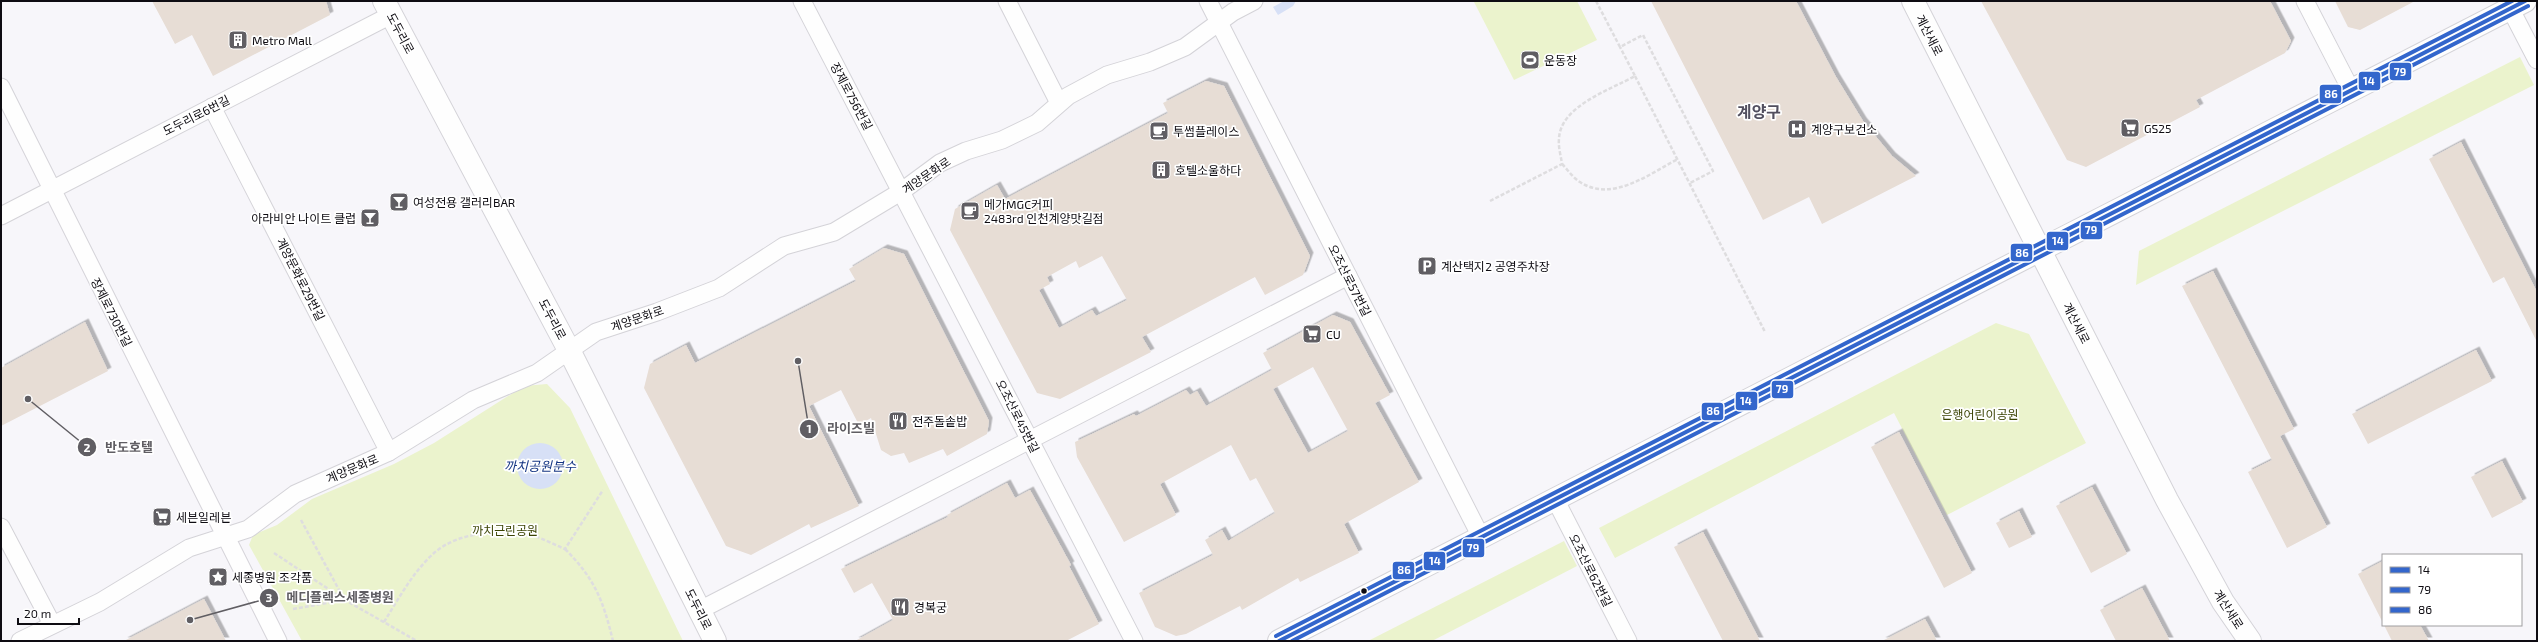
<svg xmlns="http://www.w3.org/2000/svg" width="2538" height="642" font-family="'Exo 2','Noto Sans KR',sans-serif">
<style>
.green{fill:#ebf3cd}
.water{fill:#d7e0f6}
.building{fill:#e7ddd5;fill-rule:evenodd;filter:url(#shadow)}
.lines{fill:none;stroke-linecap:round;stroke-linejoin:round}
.street-casing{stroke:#d4d3d8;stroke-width:19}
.secondary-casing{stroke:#d4d3d8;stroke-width:24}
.path{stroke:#dedddf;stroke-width:2.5;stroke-dasharray:4 2;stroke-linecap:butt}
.street{stroke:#fefefe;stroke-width:17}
.secondary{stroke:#fefefe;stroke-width:22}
.bus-1-casing{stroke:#fff;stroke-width:7}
.bus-2-casing{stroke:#fff;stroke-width:7}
.bus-3-casing{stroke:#fff;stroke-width:7}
.bus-1{stroke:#36c;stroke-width:4}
.bus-2{stroke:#36c;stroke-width:4}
.bus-3{stroke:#36c;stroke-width:4}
.bus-dot{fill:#0e0c12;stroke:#fff;stroke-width:1.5}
.labels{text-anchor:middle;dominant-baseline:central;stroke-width:3.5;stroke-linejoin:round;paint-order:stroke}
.street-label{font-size:12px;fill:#0e0c12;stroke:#fff}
.poi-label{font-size:12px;fill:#0e0c12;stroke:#fff;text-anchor:start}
.park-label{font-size:12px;fill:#3b4303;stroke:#fff}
.water-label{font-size:13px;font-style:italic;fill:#143583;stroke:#fff}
.district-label{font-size:16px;font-weight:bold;fill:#524f5f;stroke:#fff}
.leader{fill:none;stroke:#605e63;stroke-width:1.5}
.callout-dot{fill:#605e63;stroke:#fff;stroke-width:1.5}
.mark-label{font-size:12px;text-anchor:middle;font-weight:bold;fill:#fff}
.callout-label{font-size:13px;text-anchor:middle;font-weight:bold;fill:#605e63;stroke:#fff;stroke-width:3.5;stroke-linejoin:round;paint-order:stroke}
.line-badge{stroke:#fff;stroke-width:1.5}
.badge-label{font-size:11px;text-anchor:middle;font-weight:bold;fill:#fff}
</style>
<defs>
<filter id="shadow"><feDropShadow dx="3.5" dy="-3.5" stdDeviation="0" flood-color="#0004"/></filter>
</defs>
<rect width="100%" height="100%" fill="#f7f6fa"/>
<g class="green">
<polygon points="1475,1 1577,1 1597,40 1514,80 1474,2"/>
<polygon points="2520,57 2534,85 2136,285 2139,251"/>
<polygon points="1996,323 2029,334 2086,443 1947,515 1894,413 1615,558 1599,528"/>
<polygon points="547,384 570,408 683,641 302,641 249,545 253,535 277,525 312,499 394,464 434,443 524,386"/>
<polygon points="1564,541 1577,566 1432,641 1368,641"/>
</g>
<g class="water">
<polygon points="1284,1 1296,1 1293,6 1278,15 1273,7"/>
<circle cx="540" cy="466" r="23"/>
</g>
<g class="building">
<polygon points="152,1 326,1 330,15 213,76 192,35 175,44"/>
<polygon points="1651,1 1796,1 1836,77 1863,121 1892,156 1916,176 1822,224 1809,197 1763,220"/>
<polygon points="1981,1 2270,1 2291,41 2285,53 2196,100 2200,107 2086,167 2067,160"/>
<polygon points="2335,1 2415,1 2360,30 2348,27"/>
<path d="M1206 81 1224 86 1310 256 1303 275 1265 295 1255 277 1142 337 1151 352 1060 399 1037 393 950 230 955 209 997 185 1005 199 1168 113 1163 103ZM1102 256 1127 300 1096 316 1092 310 1059 328 1039 290 1050 284 1047 277 1076 261 1079 268Z"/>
<polygon points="2461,142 2537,292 2537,342 2504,277 2493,283 2429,159"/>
<polygon points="884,248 904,254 989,421 987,434 947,456 943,449 909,463 904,453 891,456 881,450 871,418 859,425 841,390 809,406 859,506 811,528 809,524 751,555 726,546 644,388 650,364 686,345 695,363 856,281 849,269"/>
<polygon points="2213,271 2294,429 2280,436 2327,527 2287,548 2248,472 2272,460 2182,286"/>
<path d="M1333 315 1350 322 1390 395 1375 403 1419 482 1344 524 1359 553 1300 582 1298 578 1242 610 1240 606 1186 634 1176 636 1155 627 1139 593 1213 555 1205 540 1222 530 1228 541 1275 513 1256 478 1250 481 1231 445 1160 484 1176 515 1124 542 1077 457 1075 442 1134 414 1136 416 1186 390 1190 395 1197 391 1206 406 1272 370 1263 353ZM1313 367 1348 431 1308 453 1273 389Z"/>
<polygon points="85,322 108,371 1,426 1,368"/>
<polygon points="2476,350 2492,381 2368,444 2352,414"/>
<polygon points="1899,432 1972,573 1944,588 1871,447"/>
<polygon points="2502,461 2523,502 2492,518 2471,477"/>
<polygon points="1007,483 1015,498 1030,490 1071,565 1069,566 1099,624 1066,641 855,641 893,620 872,583 854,593 841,569 948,517 947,515"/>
<polygon points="2092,487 2127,554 2091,573 2056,506"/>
<polygon points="2019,511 2032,537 2009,548 1996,523"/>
<polygon points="1703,532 1760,641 1723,641 1674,547"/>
<polygon points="2383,561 2383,623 2358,574"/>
<polygon points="2142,588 2170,641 2116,641 2100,610"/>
<polygon points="204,599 226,641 124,641"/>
<polygon points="1925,619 1937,641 1882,641"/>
<polygon points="2384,625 2420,625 2429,641 2392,641"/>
</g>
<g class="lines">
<defs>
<g id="street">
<polyline points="802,1 1134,641"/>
<polyline points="1007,1 1059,103"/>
<polyline points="1208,1 1481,537"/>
<polyline points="2305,1 2351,90"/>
<polyline points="2510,8 2537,60"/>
<polyline points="1,87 278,641"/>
<polyline points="212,107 389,452"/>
<polyline points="1,216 391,15"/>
<polyline points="1555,499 1628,641"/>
<polyline points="1,527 52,624"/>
<polyline points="700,610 1348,276"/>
<polyline points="20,641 100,602 189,548 248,529 295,494 389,452 473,400 537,373 596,332 657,312 719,288 784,246 834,232 902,191 940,163 966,151 1002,140 1037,123 1068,96 1107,75 1150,62 1185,47 1233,12 1254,1"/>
</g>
<g id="secondary">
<polyline points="384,1 570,352 715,641"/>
<polyline points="1913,1 2167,500 2223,602 2250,641"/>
<polyline points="1279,641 2525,1"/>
</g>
</defs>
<use href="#street" class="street-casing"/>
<use href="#secondary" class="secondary-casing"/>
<g class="path">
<polyline points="1596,1 1620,47 1643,35 1713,171 1690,183"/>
<polyline points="1635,76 1765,332"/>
<path d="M1562 164C1568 170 1573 178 1580 182 1612 203 1649 174 1678 159"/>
<path d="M1490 201 1562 164C1561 156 1558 147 1559 139 1560 106 1610 90 1635 76L1620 47"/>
<polyline points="301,520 344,599"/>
<path d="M565 549C595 579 603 600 613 641"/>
<polyline points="274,553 345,600 417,641"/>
<polyline points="293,609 344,600"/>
<path d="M384 622C399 598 413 572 434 553 459 531 503 529 534 536 544 539 555 545 565 549L603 490"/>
</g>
<use href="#street" class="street"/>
<use href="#secondary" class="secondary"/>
<defs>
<polyline id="bus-1" points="1279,641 2525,1"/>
<polyline id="bus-2" points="1292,641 2528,6"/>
<polyline id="bus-3" points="1276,636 2512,1"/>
</defs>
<use href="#bus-1" class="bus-1-casing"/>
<use href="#bus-2" class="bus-2-casing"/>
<use href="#bus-3" class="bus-3-casing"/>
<use href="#bus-1" class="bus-1"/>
<use href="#bus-2" class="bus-2"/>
<use href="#bus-3" class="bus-3"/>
</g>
<defs>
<symbol id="building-square" viewBox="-11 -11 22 22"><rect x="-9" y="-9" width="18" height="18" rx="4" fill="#605e63" stroke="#fff"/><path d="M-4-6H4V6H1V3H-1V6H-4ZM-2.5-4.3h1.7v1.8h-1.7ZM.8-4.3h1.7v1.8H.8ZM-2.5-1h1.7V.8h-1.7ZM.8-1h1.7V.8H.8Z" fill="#fff"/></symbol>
<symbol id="stadium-square" viewBox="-11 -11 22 22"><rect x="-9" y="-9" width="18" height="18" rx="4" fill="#605e63" stroke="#fff"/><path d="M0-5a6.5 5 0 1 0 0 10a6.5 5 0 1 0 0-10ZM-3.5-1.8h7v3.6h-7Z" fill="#fff"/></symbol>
<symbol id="supermarket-square" viewBox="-11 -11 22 22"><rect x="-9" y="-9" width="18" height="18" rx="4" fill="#605e63" stroke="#fff"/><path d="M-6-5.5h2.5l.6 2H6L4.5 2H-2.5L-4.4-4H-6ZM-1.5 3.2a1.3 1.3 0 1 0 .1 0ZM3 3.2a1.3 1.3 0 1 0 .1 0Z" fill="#fff"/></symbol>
<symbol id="hospital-square" viewBox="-11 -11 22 22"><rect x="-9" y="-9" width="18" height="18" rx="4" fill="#605e63" stroke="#fff"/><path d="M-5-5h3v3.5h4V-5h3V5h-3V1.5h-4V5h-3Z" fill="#fff"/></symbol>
<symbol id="cafe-square" viewBox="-11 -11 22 22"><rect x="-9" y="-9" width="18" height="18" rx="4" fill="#605e63" stroke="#fff"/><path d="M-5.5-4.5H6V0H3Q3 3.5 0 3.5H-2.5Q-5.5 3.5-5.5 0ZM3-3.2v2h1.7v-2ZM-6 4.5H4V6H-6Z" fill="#fff"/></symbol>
<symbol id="bar-square" viewBox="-11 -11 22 22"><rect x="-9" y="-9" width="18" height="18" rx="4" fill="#605e63" stroke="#fff"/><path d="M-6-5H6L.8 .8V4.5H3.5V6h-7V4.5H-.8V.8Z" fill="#fff"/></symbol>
<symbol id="parking-square" viewBox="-11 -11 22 22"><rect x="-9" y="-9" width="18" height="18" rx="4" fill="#605e63" stroke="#fff"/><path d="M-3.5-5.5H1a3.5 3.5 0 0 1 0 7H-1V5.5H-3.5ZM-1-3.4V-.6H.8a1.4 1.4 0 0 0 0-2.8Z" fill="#fff"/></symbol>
<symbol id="restaurant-square" viewBox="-11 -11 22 22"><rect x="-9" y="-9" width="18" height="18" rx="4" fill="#605e63" stroke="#fff"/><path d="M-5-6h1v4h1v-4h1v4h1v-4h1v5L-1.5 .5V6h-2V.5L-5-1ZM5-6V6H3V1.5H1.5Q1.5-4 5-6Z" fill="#fff"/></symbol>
<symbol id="sight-square" viewBox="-11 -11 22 22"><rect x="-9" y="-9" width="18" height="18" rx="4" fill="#605e63" stroke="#fff"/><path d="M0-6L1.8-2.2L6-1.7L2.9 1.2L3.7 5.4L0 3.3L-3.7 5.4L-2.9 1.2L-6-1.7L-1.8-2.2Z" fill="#fff"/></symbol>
</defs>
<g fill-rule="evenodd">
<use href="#building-square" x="227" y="29" width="22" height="22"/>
<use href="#stadium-square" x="1519" y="49" width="22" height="22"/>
<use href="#supermarket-square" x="2119" y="117" width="22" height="22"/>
<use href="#hospital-square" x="1786" y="118" width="22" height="22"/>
<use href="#cafe-square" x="1148" y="120" width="22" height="22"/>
<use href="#building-square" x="1150" y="159" width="22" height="22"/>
<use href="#bar-square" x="388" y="191" width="22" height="22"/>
<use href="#cafe-square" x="959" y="200" width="22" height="22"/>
<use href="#bar-square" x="359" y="207" width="22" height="22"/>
<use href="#parking-square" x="1416" y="255" width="22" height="22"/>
<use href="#supermarket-square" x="1301" y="323" width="22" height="22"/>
<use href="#restaurant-square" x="887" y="410" width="22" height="22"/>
<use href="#supermarket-square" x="151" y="506" width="22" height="22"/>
<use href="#sight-square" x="207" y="566" width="22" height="22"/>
<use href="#restaurant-square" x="889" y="596" width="22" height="22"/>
</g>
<circle class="bus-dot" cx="1364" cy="591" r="3.5"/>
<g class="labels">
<g class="street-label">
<text transform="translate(401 33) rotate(62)">도두리로</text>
<text transform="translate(1930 35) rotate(63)">계산새로</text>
<text transform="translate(852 96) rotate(62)">장제로756번길</text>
<text transform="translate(196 115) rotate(-27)">도두리로6번길</text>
<text transform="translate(926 175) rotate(-34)">계양문화로</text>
<text transform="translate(301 279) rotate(63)">계양문화로29번길</text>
<text transform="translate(1350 280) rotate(63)">오조산로57번길</text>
<text transform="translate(112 312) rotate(63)">장제로730번길</text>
<text transform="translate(637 318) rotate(-19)">계양문화로</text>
<text transform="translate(553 319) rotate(62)">도두리로</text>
<text transform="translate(2077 323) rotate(63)">계산새로</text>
<text transform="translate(1018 416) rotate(63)">오조산로45번길</text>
<text transform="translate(352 468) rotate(-23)">계양문화로</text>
<text transform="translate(1591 570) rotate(63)">오조산로62번길</text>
<text transform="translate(699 609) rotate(63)">도두리로</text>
<text transform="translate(2229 609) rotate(57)">계산새로</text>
</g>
<g class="poi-label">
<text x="252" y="40">Metro Mall</text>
<text x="1544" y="60">운동장</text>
<text x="2144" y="128">GS25</text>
<text x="1811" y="129">계양구보건소</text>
<text x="1173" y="131">투썸플레이스</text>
<text x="1175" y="170">호텔소울하다</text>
<text x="413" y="202">여성전용 갤러리BAR</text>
<text x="984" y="204">메가MGC커피<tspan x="984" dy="14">2483rd 인천계양맛길점</tspan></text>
<text x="356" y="218" text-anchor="end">아라비안 나이트 클럽</text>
<text x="1441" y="266">계산택지2 공영주차장</text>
<text x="1326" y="334">CU</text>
<text x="912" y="421">전주돌솥밥</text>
<text x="176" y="517">세븐일레븐</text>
<text x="232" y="577">세종병원 조각품</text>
<text x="914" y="607">경복궁</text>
</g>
<g class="park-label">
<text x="1980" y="414">은행어린이공원</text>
<text x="505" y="530">까치근린공원</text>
</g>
<g class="water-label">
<text x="540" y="466">까치공원분수</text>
</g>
<g class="district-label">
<text x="1759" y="111">계양구</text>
</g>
</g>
<path class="leader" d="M798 361L809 429M28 399L87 447M190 620L269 598"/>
<g class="callout-dot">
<circle cx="798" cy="361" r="4"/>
<circle cx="28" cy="399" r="4"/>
<circle cx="190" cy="620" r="4"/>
<circle cx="809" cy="429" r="10"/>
<circle cx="87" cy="447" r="10"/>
<circle cx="269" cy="598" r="10"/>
</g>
<g class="mark-label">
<text x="809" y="433">1</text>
<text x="87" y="452">2</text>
<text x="269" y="602">3</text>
</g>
<g class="callout-label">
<text x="851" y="433">라이즈빌</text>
<text x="129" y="452">반도호텔</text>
<text x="340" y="602">메디플렉스세종병원</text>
</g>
<g class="line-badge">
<rect x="2389" y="62" width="23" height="19" rx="4" fill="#36c"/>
<rect x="2358" y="71" width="23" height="20" rx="4" fill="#36c"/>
<rect x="2319" y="84" width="23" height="20" rx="4" fill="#36c"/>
<rect x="2080" y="221" width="23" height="19" rx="4" fill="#36c"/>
<rect x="2046" y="231" width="23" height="20" rx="4" fill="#36c"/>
<rect x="2010" y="243" width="23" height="19" rx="4" fill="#36c"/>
<rect x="1771" y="380" width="23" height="19" rx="4" fill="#36c"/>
<rect x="1735" y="391" width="23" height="20" rx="4" fill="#36c"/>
<rect x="1701" y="402" width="23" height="19" rx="4" fill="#36c"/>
<rect x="1462" y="538" width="23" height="20" rx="4" fill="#36c"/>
<rect x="1423" y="551" width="23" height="20" rx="4" fill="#36c"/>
<rect x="1392" y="561" width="23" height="19" rx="4" fill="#36c"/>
</g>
<g class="badge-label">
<text x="2400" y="76">79</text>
<text x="2369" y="85">14</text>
<text x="2331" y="98">86</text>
<text x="2091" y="234">79</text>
<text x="2058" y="245">14</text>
<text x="2022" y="257">86</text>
<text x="1782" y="393">79</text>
<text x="1746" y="405">14</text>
<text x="1713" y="415">86</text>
<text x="1473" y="552">79</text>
<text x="1435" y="565">14</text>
<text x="1404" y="574">86</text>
</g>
<rect width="2538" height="642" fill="none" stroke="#0e0c12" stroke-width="4"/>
<rect x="2382" y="554" width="140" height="72" fill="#ffffff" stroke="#9f9ea0"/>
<rect x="2390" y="567" width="20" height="6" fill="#3366cc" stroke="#9f9ea0"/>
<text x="2418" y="574" font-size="12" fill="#0e0c12">14</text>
<rect x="2390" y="587" width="20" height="6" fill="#3366cc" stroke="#9f9ea0"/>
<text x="2418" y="594" font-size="12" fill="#0e0c12">79</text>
<rect x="2390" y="607" width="20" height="6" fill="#3366cc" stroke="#9f9ea0"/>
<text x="2418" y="614" font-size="12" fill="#0e0c12">86</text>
<path d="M18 618v6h61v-6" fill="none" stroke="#0e0c12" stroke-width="2"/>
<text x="24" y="618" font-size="12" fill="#0e0c12" stroke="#ffffff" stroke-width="3" paint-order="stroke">20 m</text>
</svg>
